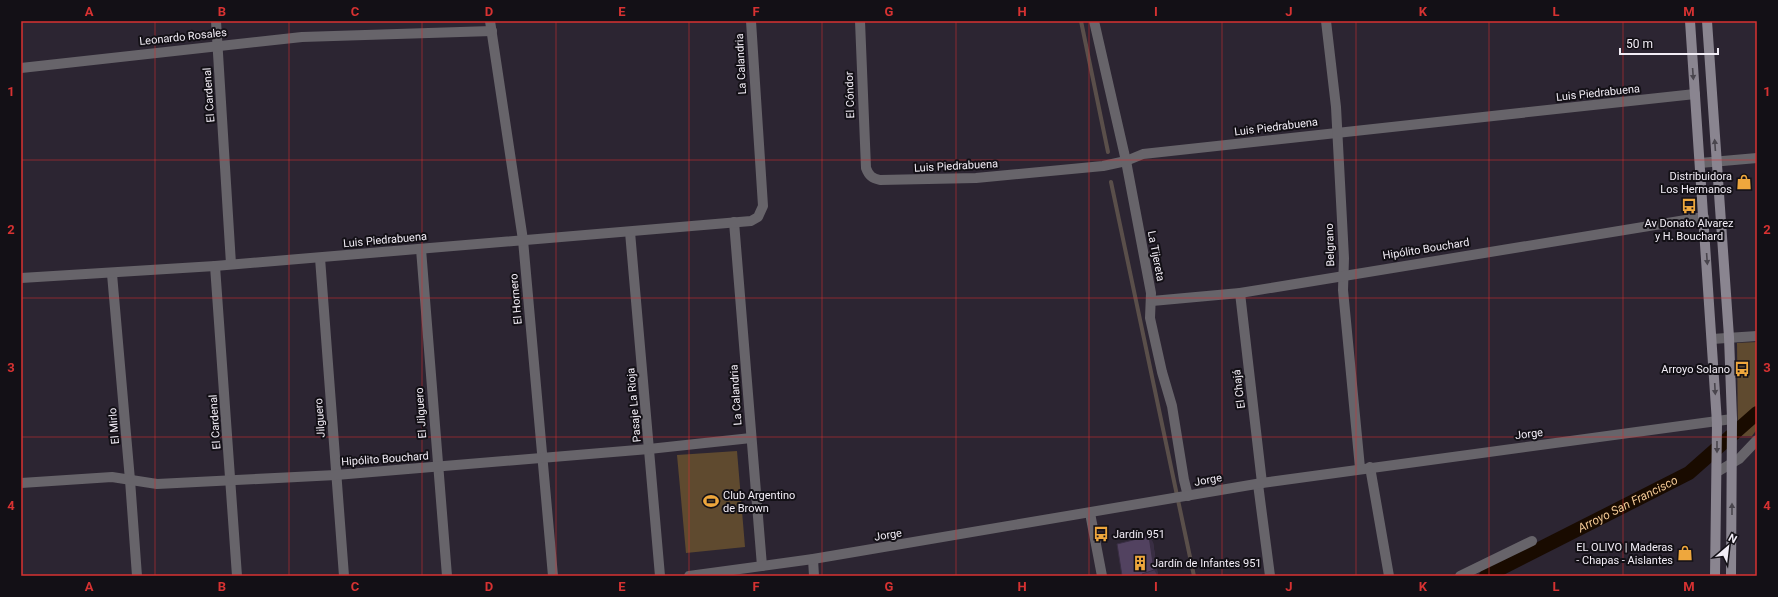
<svg xmlns="http://www.w3.org/2000/svg" width="1778" height="597" font-family="Roboto,sans-serif">
<style>
.green{fill:#5f4a2f}
.lines{fill:none;stroke-linecap:round;stroke-linejoin:round}
.stream{stroke:#5a4f4a;stroke-width:4}
.canal{stroke:#190b00;stroke-width:14}
.minor{stroke:#67646a;stroke-width:10}
.secondary{stroke:#8a8590;stroke-width:10}
.wall{fill:#473953}
.shaded-wall{fill:#392e43}
.building{fill:#524260;stroke:#392e43}
.oneway{fill:#49454d}
.grid{fill:none;stroke:#d73232;stroke-width:1;stroke-opacity:0.55}
.labels{text-anchor:middle;dominant-baseline:central;stroke-width:4;stroke-linejoin:round;paint-order:stroke}
.street-label{font-size:11px;fill:#f2edf6;stroke:#131016}
.poi-label{font-size:11px;fill:#f2edf6;stroke:#131016;text-anchor:end}
.water-label{font-size:12px;font-style:italic;fill:#f3c994;stroke:#131016}
.neatline{fill:none;stroke:#d73232;stroke-width:1.5}
.grid-label{font-size:13px;text-anchor:middle;font-weight:bold;fill:#d73232}
</style>
<rect width="100%" height="100%" fill="#2c2532"/>
<g class="green">
<polygon points="1757,342 1757,429 1752,436 1738,436 1737,343"/>
<polygon points="737,451 745,547 686,553 677,455"/>
</g>
<g class="lines">
<g class="stream">
<polyline points="1081,21 1108,152"/>
<polyline points="1111,182 1194,576"/>
</g>
<path class="canal" id="s1" d="M1486 576 1689 473 1757 413"/>
<g class="minor">
<polyline points="216,21 231,264"/>
<polyline points="490,21 523,240 553,576"/>
<path d="M860 21 866 168C869 176 872 178 880 180L976 178 1103 166 1126 161 1143 154 1695 94"/>
<polyline points="1094,21 1126,161 1151,293 1150,318 1162,372 1172,406 1184,480 1188,496"/>
<polyline points="1326,21 1336,107 1344,258 1343,290 1360,468"/>
<polyline points="21,68 302,37 492,31"/>
<polyline points="1700,163 1757,158"/>
<polyline points="734,222 762,566"/>
<polyline points="630,232 660,576"/>
<polyline points="421,249 447,576"/>
<polyline points="320,258 344,576"/>
<polyline points="215,266 237,576"/>
<polyline points="112,274 130,480 137,576"/>
<polyline points="21,278 215,266 751,221 758,217 763,206 751,21"/>
<polyline points="1240,293 1262,483"/>
<polyline points="1152,301 1240,293 1704,217"/>
<polyline points="1712,339 1757,336"/>
<polyline points="1370,467 1389,576"/>
<polyline points="1717,472 1739,459 1757,440"/>
<polyline points="21,483 112,477 157,484 336,475 649,449 751,438"/>
<polyline points="1258,484 1270,576"/>
<polyline points="1090,513 1102,576"/>
<polyline points="813,559 814,576"/>
<polyline points="689,576 813,559 1262,483 1732,419"/>
<polyline points="1460,576 1532,541"/>
</g>
<g class="secondary">
<polyline points="1690,21 1717,423 1715,576"/>
<polyline points="1707,21 1729,337 1732,419 1731,576"/>
</g>
</g>
<polygon class="wall" points="1153,542 1158,576 1122,576"/>
<polygon class="shaded-wall" points="1149,536 1153,542 1158,576 1154,570"/>
<polygon class="building" points="1149,536 1154,570 1142,574 1142,576 1122,576 1117,544"/>
<defs><path id="oneway-solid" d="M-6-.8H1V-3.2L6.5 0L1 3.2V.8H-6Z"/></defs>
<g class="oneway">
<use href="#oneway-solid" transform="translate(1693 74) rotate(86)"/>
<use href="#oneway-solid" transform="translate(1715 145) rotate(-94)"/>
<use href="#oneway-solid" transform="translate(1707 259) rotate(86)"/>
<use href="#oneway-solid" transform="translate(1715 389) rotate(87)"/>
<use href="#oneway-solid" transform="translate(1717 447) rotate(90)"/>
<use href="#oneway-solid" transform="translate(1732 509) rotate(-90)"/>
</g>
<path class="grid" d="M155 21V576M289 21V576M422 21V576M556 21V576M689 21V576M822 21V576M956 21V576M1089 21V576M1222 21V576M1356 21V576M1489 21V576M1623 21V576M21 160H1757M21 298H1757M21 437H1757"/>
<defs>
<symbol id="shop-bare" viewBox="-9 -9 18 18"><path d="M-5-2.5h2.3a2.7 3.5 0 0 1 5.4 0H5L5.5 6h-11ZM-1.5-2.5h3a1.5 2.3 0 0 0-3 0Z" fill="#eea73d" stroke="#131016" stroke-width="2.5" paint-order="stroke"/></symbol>
<symbol id="bus-bare" viewBox="-9 -9 18 18"><path d="M-5-6H5V4H4V6H2V4H-2V6H-4V4H-5ZM-3.5-4V0h7V-4ZM-3.5 1.2v1.5H-2V1.2ZM2 1.2v1.5H3.5V1.2Z" fill="#eea73d" stroke="#131016" stroke-width="2.5" paint-order="stroke"/></symbol>
<symbol id="stadium-bare" viewBox="-9 -9 18 18"><path d="M0-5a6.5 5 0 1 0 0 10a6.5 5 0 1 0 0-10ZM-3.5-1.8h7v3.6h-7Z" fill="#eea73d" stroke="#131016" stroke-width="2.5" paint-order="stroke"/></symbol>
<symbol id="building-bare" viewBox="-9 -9 18 18"><path d="M-4-6H4V6H1V3H-1V6H-4ZM-2.5-4.3h1.7v1.8h-1.7ZM.8-4.3h1.7v1.8H.8ZM-2.5-1h1.7V.8h-1.7ZM.8-1h1.7V.8H.8Z" fill="#eea73d" stroke="#131016" stroke-width="2.5" paint-order="stroke"/></symbol>
</defs>
<g fill-rule="evenodd">
<use href="#shop-bare" x="1733" y="171" width="22" height="22"/>
<use href="#bus-bare" x="1678" y="195" width="22" height="22"/>
<use href="#bus-bare" x="1731" y="358" width="22" height="22"/>
<use href="#stadium-bare" x="700" y="490" width="22" height="22"/>
<use href="#bus-bare" x="1090" y="523" width="22" height="22"/>
<use href="#shop-bare" x="1674" y="542" width="22" height="22"/>
<use href="#building-bare" x="1129" y="552" width="22" height="22"/>
</g>
<g class="labels">
<g class="street-label">
<text transform="translate(183 37) rotate(-6)">Leonardo Rosales</text>
<text transform="translate(741 64) rotate(-93)">La Calandria</text>
<text transform="translate(1598 93) rotate(-6)">Luis Piedrabuena</text>
<text transform="translate(209 95) rotate(-94)">El Cardenal</text>
<text transform="translate(850 95) rotate(-92)">El Cóndor</text>
<text transform="translate(1276 127) rotate(-7)">Luis Piedrabuena</text>
<text transform="translate(956 166) rotate(-3)">Luis Piedrabuena</text>
<text transform="translate(385 240) rotate(-5)">Luis Piedrabuena</text>
<text transform="translate(1330 245) rotate(-92)">Belgrano</text>
<text transform="translate(1426 249) rotate(-9)">Hipólito Bouchard</text>
<text transform="translate(1156 256) rotate(79)">La Tijereta</text>
<text transform="translate(516 299) rotate(-95)">El Hornero</text>
<text transform="translate(1239 389) rotate(-97)">El Chajá</text>
<text transform="translate(736 395) rotate(-94)">La Calandria</text>
<text transform="translate(634 405) rotate(-95)">Pasaje La Rioja</text>
<text transform="translate(421 413) rotate(-94)">El Jilguero</text>
<text transform="translate(320 418) rotate(-94)">Jilguero</text>
<text transform="translate(215 422) rotate(-94)">El Cardenal</text>
<text transform="translate(114 426) rotate(-95)">El Mirlo</text>
<text transform="translate(1529 434) rotate(-7)">Jorge</text>
<text transform="translate(385 459) rotate(-4)">Hipólito Bouchard</text>
<text transform="translate(1208 480) rotate(-10)">Jorge</text>
<text transform="translate(888 535) rotate(-9)">Jorge</text>
</g>
<g class="poi-label">
<text x="1732" y="176">Distribuidora<tspan x="1732" dy="13">Los Hermanos</tspan></text>
<text x="1689" y="223" text-anchor="middle">Av Donato Alvarez<tspan x="1689" dy="13">y H. Bouchard</tspan></text>
<text x="1730" y="369">Arroyo Solano</text>
<text x="723" y="495" text-anchor="start">Club Argentino<tspan x="723" dy="13">de Brown</tspan></text>
<text x="1113" y="534" text-anchor="start">Jardín 951</text>
<text x="1673" y="547">EL OLIVO | Maderas<tspan x="1673" dy="13">- Chapas - Aislantes</tspan></text>
<text x="1152" y="563" text-anchor="start">Jardín de Infantes 951</text>
</g>
<g class="water-label">
<text stroke="none"><textPath href="#s1" startOffset="159">Arroyo San Francisco</textPath></text>
</g>
</g>
<rect width="1778" height="597" fill="none" stroke="#131016" stroke-width="44"/>
<g transform="translate(1728 547) rotate(28)" stroke="#131016" stroke-width="3" paint-order="stroke">
<path d="M0-3L7 15L0 10L-7 15Z" fill="#f2edf6"/>
<text y="-6" font-size="11" font-weight="bold" text-anchor="middle" fill="#f2edf6">N</text>
</g>
<path d="M1620 48v6h98v-6" fill="none" stroke="#f2edf6" stroke-width="2"/>
<text x="1626" y="48" font-size="12" fill="#f2edf6" stroke="#131016" stroke-width="3" paint-order="stroke">50 m</text>
<rect x="22" y="22" width="1734" height="553" class="neatline"/>
<g class="grid-label">
<text x="89" y="16">A</text>
<text x="222" y="16">B</text>
<text x="355" y="16">C</text>
<text x="489" y="16">D</text>
<text x="622" y="16">E</text>
<text x="756" y="16">F</text>
<text x="889" y="16">G</text>
<text x="1022" y="16">H</text>
<text x="1156" y="16">I</text>
<text x="1289" y="16">J</text>
<text x="1423" y="16">K</text>
<text x="1556" y="16">L</text>
<text x="1689" y="16">M</text>
<text x="11" y="96">1</text>
<text x="1767" y="96">1</text>
<text x="11" y="234">2</text>
<text x="1767" y="234">2</text>
<text x="11" y="372">3</text>
<text x="1767" y="372">3</text>
<text x="11" y="510">4</text>
<text x="1767" y="510">4</text>
<text x="89" y="591">A</text>
<text x="222" y="591">B</text>
<text x="355" y="591">C</text>
<text x="489" y="591">D</text>
<text x="622" y="591">E</text>
<text x="756" y="591">F</text>
<text x="889" y="591">G</text>
<text x="1022" y="591">H</text>
<text x="1156" y="591">I</text>
<text x="1289" y="591">J</text>
<text x="1423" y="591">K</text>
<text x="1556" y="591">L</text>
<text x="1689" y="591">M</text>
</g>
</svg>
